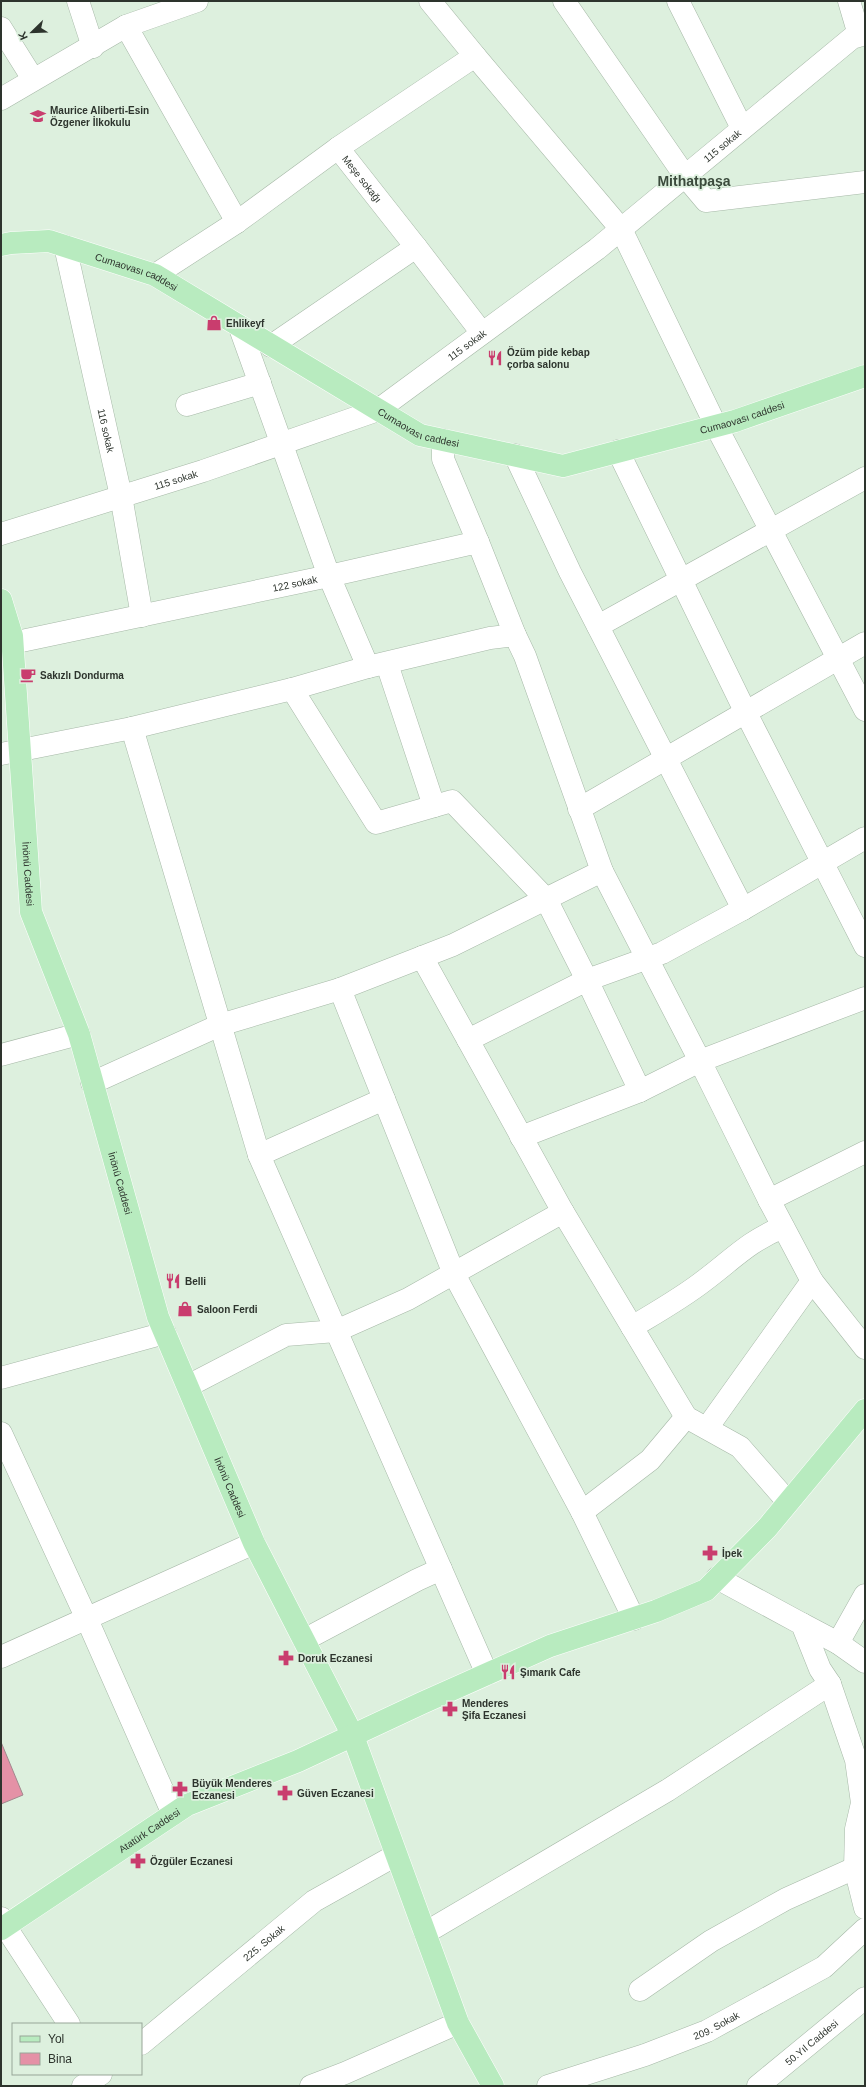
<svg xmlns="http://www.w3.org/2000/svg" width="866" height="2087" font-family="Arial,sans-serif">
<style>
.building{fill:#e491a6;stroke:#a1898e}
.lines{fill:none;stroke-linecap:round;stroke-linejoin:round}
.minor-casing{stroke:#a6b8a7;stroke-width:23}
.major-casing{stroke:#fff;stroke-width:23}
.minor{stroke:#fff;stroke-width:22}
.major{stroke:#b8ebbf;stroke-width:22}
.labels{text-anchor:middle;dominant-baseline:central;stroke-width:3.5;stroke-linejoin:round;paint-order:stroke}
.poi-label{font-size:10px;font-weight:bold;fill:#2d342d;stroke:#ddf0de;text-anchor:start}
.street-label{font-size:10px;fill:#2d342d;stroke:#ddf0de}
.district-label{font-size:14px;font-weight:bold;fill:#3b4a3c;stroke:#ddf0de}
</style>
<rect width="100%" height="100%" fill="#ddf0de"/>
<polygon class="building" points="1,1742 23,1795 1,1804"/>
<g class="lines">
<defs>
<g id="minor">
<polyline points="78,1 93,47"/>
<polyline points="197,1 126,26 237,222"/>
<polyline points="430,1 475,56"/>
<polyline points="564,1 685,176 706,201 865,182"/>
<polyline points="678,1 742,128"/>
<polyline points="849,1 859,35"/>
<polyline points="1,28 33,79"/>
<polyline points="1,99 126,26"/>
<polyline points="338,148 475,56 621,229 716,426 865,710"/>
<path id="s1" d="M65 246 121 496 142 616"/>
<polyline points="416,247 482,333"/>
<path id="s2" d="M155 275 237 222 338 148 416 247 271 346"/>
<polyline points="240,328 329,576 368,667"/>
<polyline points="187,405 260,383"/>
<polyline points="443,440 443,459 478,542"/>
<polyline points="618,451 746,713 865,946"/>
<path id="s3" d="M1 534 203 471 378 410 597 249 852 38 865 34"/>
<polyline points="598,626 865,478"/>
<path id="s4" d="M12 643 329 576 478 542 515 635"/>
<polyline points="387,664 434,806"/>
<polyline points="292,689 376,823 452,801 546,899 587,980 662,953 743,909 570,572 515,455"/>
<polyline points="1,754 132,728 259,1155 487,1674"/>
<polyline points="579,809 865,643"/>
<polyline points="602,871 700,1061 865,998"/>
<polyline points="743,909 865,838"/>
<polyline points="422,957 468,1040 587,980 640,1091 700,1061 769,1200"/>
<polyline points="340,989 454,1274 582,1512 650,1460 686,1417"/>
<polyline points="1,1055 79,1034"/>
<polyline points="92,1083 220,1025 340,989 453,945 602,871 525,656 515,635 490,638 368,667 292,689 132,728"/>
<polyline points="521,1137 640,1091"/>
<polyline points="865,1152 769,1200 812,1281 865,1348"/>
<polyline points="259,1155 384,1099"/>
<polyline points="563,1212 686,1417 740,1447 788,1502"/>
<path d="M632 1327C657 1312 682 1298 705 1280 733 1259 749 1241 783 1227"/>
<polyline points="1,1378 165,1333"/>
<polyline points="188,1386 286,1335 336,1331 408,1299 563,1212 468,1040"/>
<polyline points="707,1428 812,1281"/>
<polyline points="1,1433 86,1617 173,1814"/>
<polyline points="582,1512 634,1619"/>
<polyline points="717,1578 802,1624 820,1669 830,1684 856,1760 862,1803 856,1829 855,1868 865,1908"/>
<polyline points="802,1624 838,1643 865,1662"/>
<polyline points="304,1640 417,1580 441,1569"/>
<polyline points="838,1643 865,1595"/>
<polyline points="1,1657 254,1543"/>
<polyline points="1,1918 5,1926 69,2024"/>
<polyline points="425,1933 668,1790 830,1684"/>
<polyline points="640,1990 711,1941 786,1899 855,1868"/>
<path id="s5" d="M141 2044 314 1901 396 1855"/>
<polyline points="83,2086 101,2074"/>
<polyline points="311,2086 345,2073 458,2023"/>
<path id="s6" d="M548 2086 645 2055 707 2031 824 1967 865 1929"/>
<path id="s7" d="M758 2086 865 1998"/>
</g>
<g id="major">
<path id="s8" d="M1 245 11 243 49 241 155 275 420 435 563 466 735 421 865 376"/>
<path id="s9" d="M1 600 12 636 31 912 79 1034 158 1317 254 1543 353 1736 458 2023 493 2086"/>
<path id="s10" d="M1 1929 187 1805 298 1761 422 1703 550 1646 656 1611 706 1590 767 1528 865 1410"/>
</g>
</defs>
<use href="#minor" class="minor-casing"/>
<use href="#major" class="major-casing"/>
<use href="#minor" class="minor"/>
<use href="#major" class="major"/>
</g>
<defs>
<symbol id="school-bare" viewBox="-9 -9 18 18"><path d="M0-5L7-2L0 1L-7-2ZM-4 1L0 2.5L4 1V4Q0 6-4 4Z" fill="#c93d6e" stroke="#ddf0de" stroke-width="2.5" paint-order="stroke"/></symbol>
<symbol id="shop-bare" viewBox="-9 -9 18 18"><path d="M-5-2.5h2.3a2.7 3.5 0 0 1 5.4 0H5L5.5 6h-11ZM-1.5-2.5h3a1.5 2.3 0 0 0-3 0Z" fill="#c93d6e" stroke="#ddf0de" stroke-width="2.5" paint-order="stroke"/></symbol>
<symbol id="restaurant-bare" viewBox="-9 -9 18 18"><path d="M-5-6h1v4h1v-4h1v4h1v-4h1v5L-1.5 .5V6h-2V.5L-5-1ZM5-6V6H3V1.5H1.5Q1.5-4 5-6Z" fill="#c93d6e" stroke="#ddf0de" stroke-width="2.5" paint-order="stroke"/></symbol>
<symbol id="cafe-bare" viewBox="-9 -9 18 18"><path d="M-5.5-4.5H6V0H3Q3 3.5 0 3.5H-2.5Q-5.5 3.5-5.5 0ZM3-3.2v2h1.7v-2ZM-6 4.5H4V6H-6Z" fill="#c93d6e" stroke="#ddf0de" stroke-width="2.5" paint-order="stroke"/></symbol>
<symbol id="pharmacy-bare" viewBox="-9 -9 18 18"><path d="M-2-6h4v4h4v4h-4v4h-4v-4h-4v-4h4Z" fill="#c93d6e" stroke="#ddf0de" stroke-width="2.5" paint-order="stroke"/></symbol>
</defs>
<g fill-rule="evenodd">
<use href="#school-bare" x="27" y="105" width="22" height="22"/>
<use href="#shop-bare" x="203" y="312" width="22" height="22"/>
<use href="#restaurant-bare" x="484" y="347" width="22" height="22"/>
<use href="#cafe-bare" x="17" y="664" width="22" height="22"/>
<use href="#restaurant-bare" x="162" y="1270" width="22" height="22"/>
<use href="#shop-bare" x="174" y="1298" width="22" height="22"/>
<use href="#pharmacy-bare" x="699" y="1542" width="22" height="22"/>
<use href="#pharmacy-bare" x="275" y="1647" width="22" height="22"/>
<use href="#restaurant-bare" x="497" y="1661" width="22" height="22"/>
<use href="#pharmacy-bare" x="439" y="1698" width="22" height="22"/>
<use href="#pharmacy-bare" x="169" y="1778" width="22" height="22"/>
<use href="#pharmacy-bare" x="274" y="1782" width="22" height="22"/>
<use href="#pharmacy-bare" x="127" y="1850" width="22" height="22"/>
</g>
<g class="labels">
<g class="poi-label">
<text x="50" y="110">Maurice Aliberti-Esin<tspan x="50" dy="12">Özgener İlkokulu</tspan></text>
<text x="226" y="323">Ehlikeyf</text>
<text x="507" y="352">Özüm pide kebap<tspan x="507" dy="12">çorba salonu</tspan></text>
<text x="40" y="675">Sakızlı Dondurma</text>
<text x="185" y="1281">Belli</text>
<text x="197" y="1309">Saloon Ferdi</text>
<text x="722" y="1553">İpek</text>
<text x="298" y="1658">Doruk Eczanesi</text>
<text x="520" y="1672">Şımarık Cafe</text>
<text x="462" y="1703">Menderes<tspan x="462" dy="12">Şifa Eczanesi</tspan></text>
<text x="192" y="1783">Büyük Menderes<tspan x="192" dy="12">Eczanesi</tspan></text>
<text x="297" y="1793">Güven Eczanesi</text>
<text x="150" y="1861">Özgüler Eczanesi</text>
</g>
<g class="street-label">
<text stroke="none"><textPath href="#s3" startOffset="831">115 sokak</textPath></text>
<text stroke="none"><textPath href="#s2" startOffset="262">Meşe sokağı</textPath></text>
<text stroke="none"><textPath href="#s8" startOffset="141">Cumaovası caddesi</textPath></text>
<text stroke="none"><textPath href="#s3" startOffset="507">115 sokak</textPath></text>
<text stroke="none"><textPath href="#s8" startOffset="801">Cumaovası caddesi</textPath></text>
<text stroke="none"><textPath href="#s8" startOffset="465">Cumaovası caddesi</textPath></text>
<text stroke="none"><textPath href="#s1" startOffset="189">116 sokak</textPath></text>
<text stroke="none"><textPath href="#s3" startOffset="183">115 sokak</textPath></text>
<text stroke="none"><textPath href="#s4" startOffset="289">122 sokak</textPath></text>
<text stroke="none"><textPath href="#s9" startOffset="276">İnönü Caddesi</textPath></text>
<text stroke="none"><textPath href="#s9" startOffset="600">İnönü Caddesi</textPath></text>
<text stroke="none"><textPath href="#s9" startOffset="924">İnönü Caddesi</textPath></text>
<text stroke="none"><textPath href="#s10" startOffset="178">Atatürk Caddesi</textPath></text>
<text stroke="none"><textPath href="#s5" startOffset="159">225. Sokak</textPath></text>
<text stroke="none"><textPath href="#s6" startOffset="179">209. Sokak</textPath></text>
<text stroke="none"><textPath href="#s7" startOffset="69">50.Yıl Caddesi</textPath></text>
</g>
<g class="district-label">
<text x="694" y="181">Mithatpaşa</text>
</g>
</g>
<rect width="866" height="2087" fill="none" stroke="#2d342d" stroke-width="4"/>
<rect x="12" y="2023" width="130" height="52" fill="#ddf0de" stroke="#97a597"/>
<rect x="20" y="2036" width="20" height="6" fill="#b8ebbf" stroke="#97a597"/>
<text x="48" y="2043" font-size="12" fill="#2d342d">Yol</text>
<rect x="20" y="2053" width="20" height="12" fill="#e491a6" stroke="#97a597"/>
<text x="48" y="2063" font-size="12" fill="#2d342d">Bina</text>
<g transform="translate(32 32) rotate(247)" stroke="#ddf0de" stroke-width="3" paint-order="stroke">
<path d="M0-3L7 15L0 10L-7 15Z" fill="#2d342d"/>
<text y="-6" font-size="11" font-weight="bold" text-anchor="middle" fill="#2d342d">K</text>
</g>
</svg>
